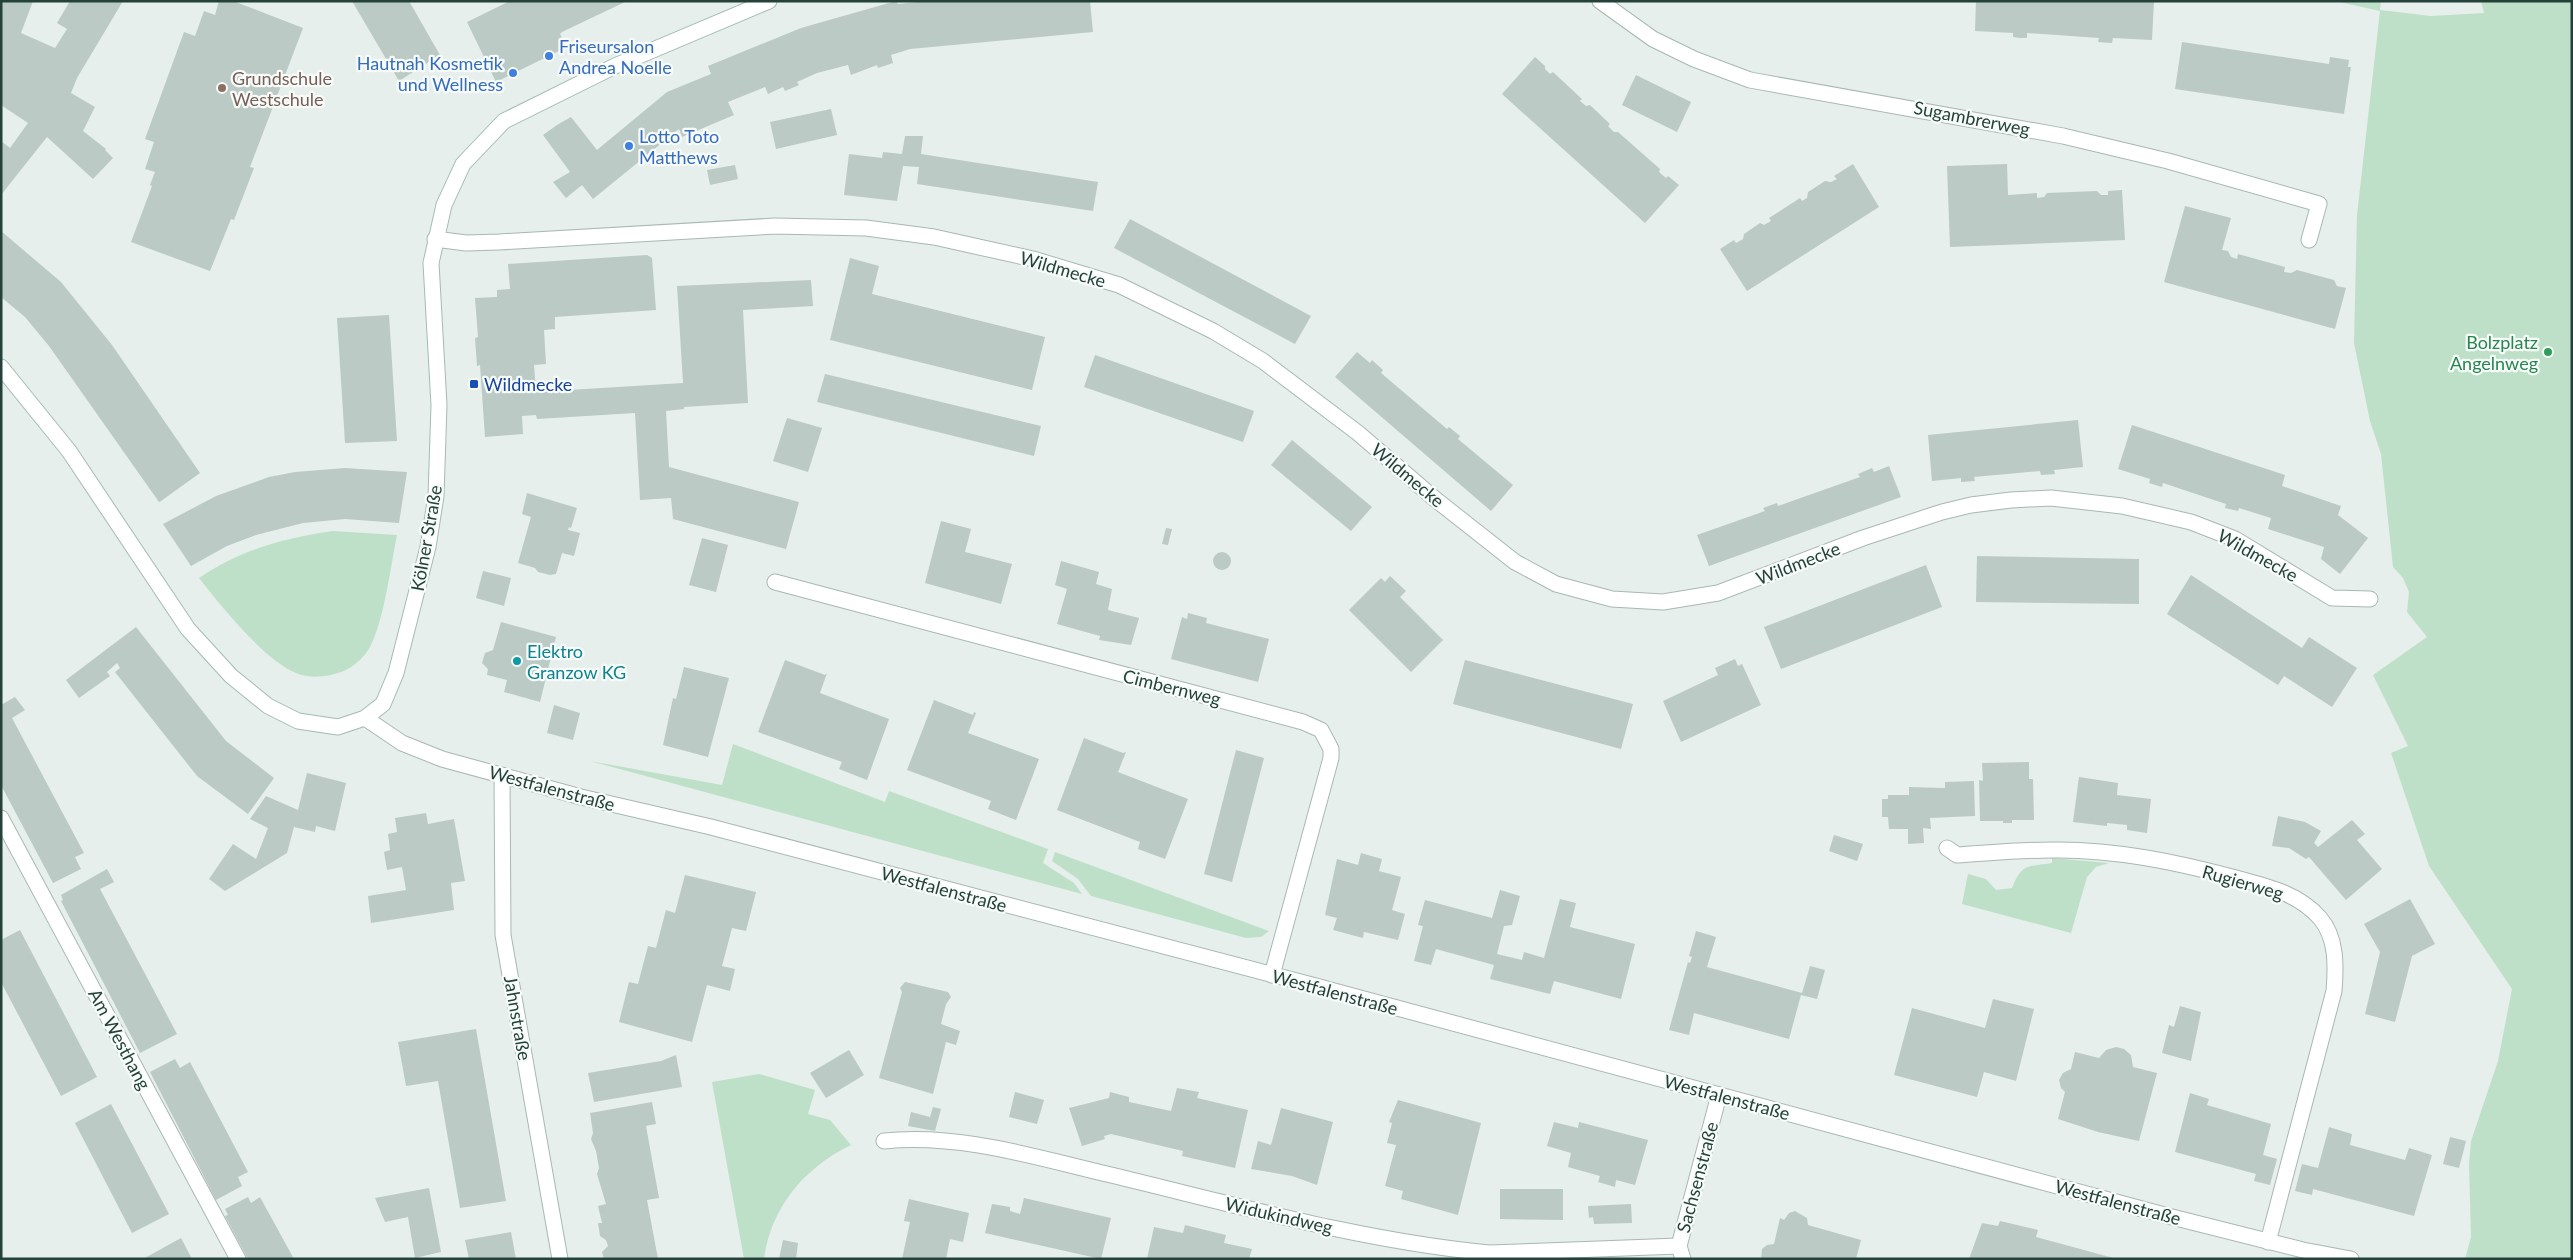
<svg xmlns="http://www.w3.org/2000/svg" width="2573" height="1260" font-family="Lato,sans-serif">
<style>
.green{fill:#bfe0c8}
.building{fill:#bbcac4}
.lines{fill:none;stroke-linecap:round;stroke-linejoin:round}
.minor-casing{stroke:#a8b8b2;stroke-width:17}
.secondary-casing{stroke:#a4bbb3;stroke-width:17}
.minor{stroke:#fff;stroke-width:15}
.secondary{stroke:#fff;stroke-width:15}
.shop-dot{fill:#3f7fe0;stroke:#f7fbf9;stroke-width:2}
.education-dot{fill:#8d6e63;stroke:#f7fbf9;stroke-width:2}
.leisure-dot{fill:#2e9e5b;stroke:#f7fbf9;stroke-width:2}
.transit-dot{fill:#1a4fb4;stroke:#f7fbf9;stroke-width:2}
.culture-dot{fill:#0f9aa8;stroke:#f7fbf9;stroke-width:2}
.labels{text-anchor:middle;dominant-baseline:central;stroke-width:4.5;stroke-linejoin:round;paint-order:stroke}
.shop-label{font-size:18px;fill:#366cbe;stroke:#f7fbf9;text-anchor:start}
.education-label{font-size:18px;fill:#785e54;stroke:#f7fbf9;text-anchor:start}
.street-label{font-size:18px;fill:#24423a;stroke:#f7fbf9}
.leisure-label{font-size:18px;fill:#27864d;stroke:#f7fbf9;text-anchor:end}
.transit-label{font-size:18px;fill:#164399;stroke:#f7fbf9;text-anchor:start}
.culture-label{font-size:18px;fill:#0d838f;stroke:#f7fbf9;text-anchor:start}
</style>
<rect width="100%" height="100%" fill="#e6efeb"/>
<g class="green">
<polygon points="2335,1 2381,1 2380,10 2431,16 2484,13 2481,1 2572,1 2572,1259 2465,1259 2471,1237 2469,1164 2471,1141 2498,1061 2512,989 2429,866 2391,753 2408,746 2373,675 2427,637 2407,612 2409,592 2403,578 2393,567 2381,454 2370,421 2354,343 2357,215 2380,11"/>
<path d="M333 531 397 535C391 565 384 619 371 645 365 657 353 668 341 672 326 677 311 679 296 673 264 660 221 606 199 578 240 550 284 538 333 531Z"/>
<polygon points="733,744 885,802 889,791 1048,849 1043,863 1074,883 1082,894 590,761 722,785"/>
<polygon points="1055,852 1269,931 1261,937 1246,938 1091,896 1078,879 1052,861"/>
<path d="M2052 858 2109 863 2096 867 2087 877 2071 933 1962 904 1968 874 1986 879 1996 890 2012 888C2022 863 2027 867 2052 863Z"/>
<path d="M759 1074 815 1090 808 1114 830 1120 851 1145C804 1168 771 1207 764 1259H744L712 1082Z"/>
</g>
<g class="building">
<polygon points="1,1 33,1 21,33 55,48 67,29 57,23 70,1 123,1 77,78 71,93 95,107 83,131 106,149 105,150 113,158 93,179 47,137 1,195 1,141 10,148 28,123 1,105"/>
<polygon points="219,1 233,1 303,28 250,167 254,168 234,220 231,219 210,271 131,242 152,186 150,185 155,172 145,169 154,142 145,139 184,32 195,36 204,11 215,15"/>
<polygon points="352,1 409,1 440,55 399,81"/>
<polygon points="510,1 627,1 562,32 560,34 567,47 496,82 467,22"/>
<polygon points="896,1 898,4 927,1 1090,1 1093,32 910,49 891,55 893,63 878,68 877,65 851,75 848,65 817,73 797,82 799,85 785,91 783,87 768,94 765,87 728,102 734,115 682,137 679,129 593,199 582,185 566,198 553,182 570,172 543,135 557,125 571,117 597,150 667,92 711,74 708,66 801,28"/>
<polygon points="1976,1 2154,1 2152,40 2113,38 2112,43 2098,42 2099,38 2027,33 2027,38 2020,38 2013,37 2013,33 1975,31"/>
<polygon points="2182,42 2329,64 2330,57 2349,60 2348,67 2351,67 2344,114 2175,89"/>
<polygon points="1535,57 1545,66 1545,69 1550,74 1553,72 1582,99 1580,101 1586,106 1590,105 1610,124 1608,126 1614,132 1618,132 1660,169 1659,172 1666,178 1668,176 1679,185 1645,223 1502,94"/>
<polygon points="1636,75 1691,102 1677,132 1622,105"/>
<polygon points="831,109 837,135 776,149 770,122"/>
<polygon points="905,136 923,136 921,154 1098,182 1093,211 917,184 919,167 903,166 897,201 844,195 849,154 882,158 883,152 902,154"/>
<polygon points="1853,164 1879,207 1747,291 1720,249 1734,240 1736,243 1743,239 1744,234 1760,223 1764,225 1771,221 1769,218 1800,198 1802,201 1807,198 1808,192 1825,181 1831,182 1837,179 1834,176"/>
<polygon points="2007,164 2008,195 2037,193 2037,198 2044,197 2047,193 2097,191 2101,195 2108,195 2108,191 2122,190 2125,240 1950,247 1947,166"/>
<polygon points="735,165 738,179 710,185 707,170"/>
<polygon points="2185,206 2231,218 2222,250 2228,251 2231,257 2237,259 2238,254 2285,267 2284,272 2291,273 2297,270 2334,280 2337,286 2346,288 2335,329 2164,282"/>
<polygon points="1130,219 1311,316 1295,344 1114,248"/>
<polygon points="1,231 61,282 112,345 200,473 161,501 159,502 49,346 25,317 1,297"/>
<polygon points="647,255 652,258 656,310 555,317 555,329 544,330 546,364 534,365 536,392 683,383 677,286 811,280 813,306 743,310 748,403 684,407 684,409 666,411 669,467 799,502 786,549 673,519 671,498 640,500 635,413 537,419 536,415 522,416 523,434 485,437 480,365 477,366 475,338 478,337 475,298 497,297 497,290 510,289 508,264"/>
<polygon points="850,258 879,266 872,294 1045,337 1032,390 830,340"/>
<polygon points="389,315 397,441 345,443 337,318"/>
<polygon points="1357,352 1370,363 1372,360 1383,370 1381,373 1447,429 1449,427 1460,436 1458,439 1513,485 1491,511 1335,377"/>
<polygon points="1095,355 1254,411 1243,442 1084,387"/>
<polygon points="825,374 1041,426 1034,456 817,402"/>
<polygon points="787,418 822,428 808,472 773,461"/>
<polygon points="2078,420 2083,467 2054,470 2055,474 2041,475 2040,471 1974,477 1975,481 1961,482 1961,478 1932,481 1928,435"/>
<polygon points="2132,425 2285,475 2282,486 2341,506 2338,515 2368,538 2340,574 2321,559 2324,547 2268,529 2271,518 2239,508 2238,511 2225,508 2226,504 2163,483 2162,487 2149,483 2150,479 2118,469"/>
<polygon points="1292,440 1372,507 1351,531 1271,465"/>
<polygon points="1889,466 1901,497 1709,566 1697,535 1765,511 1763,508 1777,503 1778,506 1860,477 1858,474 1872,468 1874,472"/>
<polygon points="345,468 407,472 399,523 345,519 303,523 256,535 227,546 191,566 163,524 216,496 269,477 295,472"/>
<polygon points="527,493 577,508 571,528 569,527 568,530 580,533 574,556 562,553 556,574 550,575 538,572 535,568 518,563 531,517 522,514"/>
<polygon points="941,521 971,529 965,552 1012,564 1001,604 925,583"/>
<polygon points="1166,528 1172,529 1168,545 1162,544"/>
<polygon points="702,538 728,545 716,592 689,585"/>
<circle cx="1222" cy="561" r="9"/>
<polygon points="1977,556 2139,559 2139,604 1976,602"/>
<polygon points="1061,561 1099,572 1096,584 1112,589 1108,610 1139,618 1131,645 1099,640 1100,636 1057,624 1067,589 1055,585"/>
<polygon points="1926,565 1942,607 1781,669 1764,627"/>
<polygon points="483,571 511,578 504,606 476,598"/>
<polygon points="2191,575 2302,648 2309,637 2357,668 2332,707 2284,676 2278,685 2167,614"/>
<polygon points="1390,576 1406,591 1400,597 1443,640 1411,672 1349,610 1381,578 1385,582"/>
<polygon points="1188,613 1207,618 1206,623 1269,639 1258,682 1171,659 1182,617 1187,619"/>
<polygon points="501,622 556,637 540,702 504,692 507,680 487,675 488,669 482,663 485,653 493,650"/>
<polygon points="136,627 226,741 274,778 248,814 197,776 115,672 120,668 117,663 107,672 110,676 79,698 66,680"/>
<polygon points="1735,659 1738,666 1742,664 1761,705 1681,742 1663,701 1718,675 1715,668"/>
<polygon points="785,660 825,675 827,673 820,693 889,719 867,780 839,769 842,762 758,732"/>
<polygon points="1465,660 1633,704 1621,749 1453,704"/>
<polygon points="684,667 729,678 708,757 663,745 673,698 676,699"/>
<polygon points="15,697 25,710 12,718 84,853 75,857 81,869 53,883 1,785 1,705"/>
<polygon points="934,700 973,715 974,712 976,713 968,733 1039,759 1016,820 988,809 991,801 907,770"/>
<polygon points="554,705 580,713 573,740 547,733"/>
<polygon points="1084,738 1123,753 1126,752 1118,772 1188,799 1165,859 1138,849 1140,842 1057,810"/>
<polygon points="1236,750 1264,758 1232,882 1204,874"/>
<polygon points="2029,762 2029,779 2033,779 2034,820 2012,820 2012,823 2003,823 2003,821 1980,821 1979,780 1983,781 1982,763"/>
<polygon points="307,773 346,783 335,831 316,826 315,832 294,827 287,853 225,891 209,879 233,844 256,859 268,828 250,819 266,796 298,810"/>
<polygon points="2079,777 2118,783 2117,795 2151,799 2147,833 2127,830 2127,825 2107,823 2107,826 2073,822"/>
<polygon points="1974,781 1975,816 1930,818 1931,829 1923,828 1924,843 1908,844 1908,829 1889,829 1888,817 1882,817 1882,799 1888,799 1888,795 1909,795 1909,787 1945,788 1945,782"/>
<polygon points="426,813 428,824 454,819 465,881 451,883 454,910 371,923 368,896 406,890 402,867 387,870 384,852 390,850 388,834 397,832 395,818"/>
<polygon points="2278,816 2305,822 2321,831 2314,843 2318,847 2352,820 2365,834 2357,840 2382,869 2346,900 2309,857 2306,859 2289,848 2272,846"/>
<polygon points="1834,835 1863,844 1857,861 1829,851"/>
<polygon points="1361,853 1382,859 1379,871 1401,877 1392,910 1405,914 1398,940 1364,932 1363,938 1333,930 1337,918 1325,915 1337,859 1358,865"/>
<polygon points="107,869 114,882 100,889 177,1034 140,1053 61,901 63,900 61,895"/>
<polygon points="685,875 756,892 746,931 732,928 722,966 735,969 730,991 707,985 692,1042 619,1022 629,982 638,984 648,946 656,948 666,910 675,913"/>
<polygon points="1500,890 1520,896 1512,925 1504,926 1497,954 1522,960 1524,952 1544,958 1560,899 1576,903 1570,927 1635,944 1621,999 1554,981 1550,994 1490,979 1494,965 1436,949 1431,965 1414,961 1423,926 1418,925 1425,900 1492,918"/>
<polygon points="2410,899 2435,944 2412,956 2395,1022 2365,1014 2380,952 2364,924"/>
<polygon points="20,930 97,1077 61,1096 1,982 1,940"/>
<polygon points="1696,931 1716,937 1707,967 1802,993 1810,966 1825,970 1817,999 1801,995 1789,1039 1694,1013 1689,1035 1669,1030 1688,962 1690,963 1692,957 1689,956"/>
<polygon points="905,982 948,992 951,997 946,1004 941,1024 960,1031 956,1045 946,1042 933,1094 879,1078 902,992 900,988"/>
<polygon points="1993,999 2034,1009 2016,1081 1984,1072 1977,1097 1894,1075 1912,1008 1985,1028"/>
<polygon points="2180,1006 2201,1012 2191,1061 2162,1053 2169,1025 2174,1027"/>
<polygon points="476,1029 506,1201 460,1208 438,1081 406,1086 398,1042"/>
<polygon points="2116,1047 2124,1049 2131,1055 2133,1067 2157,1073 2139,1141 2098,1132 2058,1119 2065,1092 2061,1088 2059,1080 2063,1073 2071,1069 2075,1052 2099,1058 2106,1050"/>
<polygon points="849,1050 864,1075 826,1098 810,1073"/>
<polygon points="676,1055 682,1087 594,1102 588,1073 661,1061"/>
<polygon points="175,1059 180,1068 190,1062 248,1172 238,1177 242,1186 216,1200 150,1072"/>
<polygon points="1177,1088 1199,1092 1197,1098 1248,1110 1235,1168 1182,1156 1183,1151 1111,1134 1104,1136 1105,1139 1082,1146 1069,1108 1109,1098 1110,1092 1129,1097 1129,1102 1171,1111"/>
<polygon points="1015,1092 1044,1100 1037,1124 1009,1117"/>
<polygon points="2190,1093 2209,1099 2207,1105 2271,1124 2263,1155 2277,1159 2270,1185 2254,1181 2256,1174 2175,1152"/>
<polygon points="1398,1100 1481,1123 1458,1215 1401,1199 1403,1191 1385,1186 1396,1145 1387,1143 1392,1123 1389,1122"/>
<polygon points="652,1102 656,1124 646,1126 659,1198 647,1200 658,1259 604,1259 602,1252 608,1246 606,1240 600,1236 598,1223 602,1223 598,1206 606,1204 597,1174 599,1168 596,1151 591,1139 593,1133 590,1113"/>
<polygon points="111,1104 169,1214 132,1233 75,1123"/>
<polygon points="933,1107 941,1109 935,1131 908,1126 911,1112 930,1117"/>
<polygon points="1281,1108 1333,1122 1317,1185 1292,1176 1251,1169 1258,1141 1271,1145"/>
<polygon points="1554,1122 1578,1128 1579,1122 1648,1140 1635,1185 1616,1180 1615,1187 1598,1182 1600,1176 1568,1167 1571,1153 1547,1146"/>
<polygon points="2329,1127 2352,1134 2350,1145 2405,1160 2409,1148 2432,1155 2414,1216 2313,1189 2312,1195 2295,1191 2302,1164 2318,1168"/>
<polygon points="2450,1137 2466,1141 2459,1168 2443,1164"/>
<polygon points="429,1188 441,1252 415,1258 408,1217 385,1222 375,1198"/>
<polygon points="1500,1189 1563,1189 1563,1220 1500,1219"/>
<polygon points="248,1197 251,1203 260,1197 294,1259 248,1259 225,1216 228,1215 225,1209"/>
<polygon points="1024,1198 1111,1218 1101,1259 985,1233 992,1204 1010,1207 1010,1211 1020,1214"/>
<polygon points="909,1199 969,1213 963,1242 950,1239 946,1259 902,1259 910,1222 904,1221"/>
<polygon points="1631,1204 1632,1223 1594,1224 1593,1217 1589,1218 1588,1206"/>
<polygon points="1795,1211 1807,1218 1808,1225 1861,1240 1856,1259 1761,1259 1762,1249 1767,1245 1774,1244 1780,1218 1784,1220 1789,1213"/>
<polygon points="2000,1221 2038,1230 2036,1237 2117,1259 1969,1259 1982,1223 1998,1226"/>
<polygon points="1185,1225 1226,1235 1224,1243 1252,1249 1249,1259 1147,1259 1154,1227 1183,1233"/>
<polygon points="511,1232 516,1259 469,1259 465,1240"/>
<polygon points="181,1238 192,1259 143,1259"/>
<polygon points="783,1240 798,1243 796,1259 779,1259"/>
</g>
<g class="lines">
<defs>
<g id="minor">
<polyline points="1600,1 1653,39 1694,59 1750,80 2063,136 2168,161 2319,204 2309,240"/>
<polyline points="435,239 466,243 499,242 775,226 866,228 934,237 1033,259 1119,285 1213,331 1263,361 1358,433 1435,499 1515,562 1556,584 1612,599 1663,602 1718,593 1863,538 1942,512 1971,505 2011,500 2051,498 2122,506 2191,522 2235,539 2332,598 2370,599"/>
<polyline points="775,582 1303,722 1321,730 1331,749 1331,758 1272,975"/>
<polyline points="365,718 402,743 442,759 581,797 711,827 1312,985 2168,1216 2303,1250 2351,1259"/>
<polyline points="502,775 503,935 560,1259"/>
<polyline points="1,818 238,1259"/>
<path d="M1947 848 1957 855C1989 853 2020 850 2052 850 2114 849 2176 862 2236 878 2266 886 2298 893 2320 918 2337 938 2336 966 2334 991L2268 1242"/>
<path d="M884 1141C960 1133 1038 1158 1111 1175 1236 1205 1362 1241 1489 1253L1679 1246"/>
<polyline points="1683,1259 1679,1246 1719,1095"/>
</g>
<polyline id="secondary" points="1,367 69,451 188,629 231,676 268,706 298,721 338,727 365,718 383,704 396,673 428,547 436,496 439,405 431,263 444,205 463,164 504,121 615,66 769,1"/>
</defs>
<use href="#minor" class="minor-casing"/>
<use href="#secondary" class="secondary-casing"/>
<use href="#minor" class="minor"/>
<use href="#secondary" class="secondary"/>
</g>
<g class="shop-dot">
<circle cx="549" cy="56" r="5"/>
<circle cx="513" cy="73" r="5"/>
<circle cx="629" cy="146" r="5"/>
</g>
<circle class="education-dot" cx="222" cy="88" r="5"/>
<circle class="leisure-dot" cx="2548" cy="352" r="5"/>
<rect class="transit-dot" x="469" y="379" width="10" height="10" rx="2.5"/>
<circle class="culture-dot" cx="517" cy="661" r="5"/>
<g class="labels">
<g class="shop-label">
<text x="559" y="46">Friseursalon<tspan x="559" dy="21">Andrea Noelle</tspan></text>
<text x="503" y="63" text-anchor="end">Hautnah Kosmetik<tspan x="503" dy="21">und Wellness</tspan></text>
<text x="639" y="136">Lotto Toto<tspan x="639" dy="21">Matthews</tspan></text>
</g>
<g class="education-label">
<text x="232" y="78">Grundschule<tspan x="232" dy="21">Westschule</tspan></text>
</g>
<g class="street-label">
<text transform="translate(1972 118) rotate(11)">Sugambrerweg</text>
<text transform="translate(1063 269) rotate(16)">Wildmecke</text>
<text transform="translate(1408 475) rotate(40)">Wildmecke</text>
<text transform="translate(426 538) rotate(-80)">Kölner Straße</text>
<text transform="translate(2258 555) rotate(29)">Wildmecke</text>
<text transform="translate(1798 563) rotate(-21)">Wildmecke</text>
<text transform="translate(1172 687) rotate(14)">Cimbernweg</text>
<text transform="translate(552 788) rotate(15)">Westfalenstraße</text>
<text transform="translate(2243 882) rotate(16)">Rugierweg</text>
<text transform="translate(944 889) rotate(15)">Westfalenstraße</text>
<text transform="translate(1335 992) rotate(15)">Westfalenstraße</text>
<text transform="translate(518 1018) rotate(80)">Jahnstraße</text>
<text transform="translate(120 1039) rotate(62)">Am Westhang</text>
<text transform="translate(1727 1097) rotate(15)">Westfalenstraße</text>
<text transform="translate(1697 1177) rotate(-75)">Sachsenstraße</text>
<text transform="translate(2118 1202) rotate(15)">Westfalenstraße</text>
<text transform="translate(1279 1215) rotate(13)">Widukindweg</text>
</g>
<g class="leisure-label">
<text x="2538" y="342">Bolzplatz<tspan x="2538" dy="21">Angelnweg</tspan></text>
</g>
<g class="transit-label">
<text x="484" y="384">Wildmecke</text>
</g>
<g class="culture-label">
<text x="527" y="651">Elektro<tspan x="527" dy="21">Granzow KG</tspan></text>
</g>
</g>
<rect width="2573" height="1260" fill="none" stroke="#24423a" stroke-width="5"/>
</svg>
